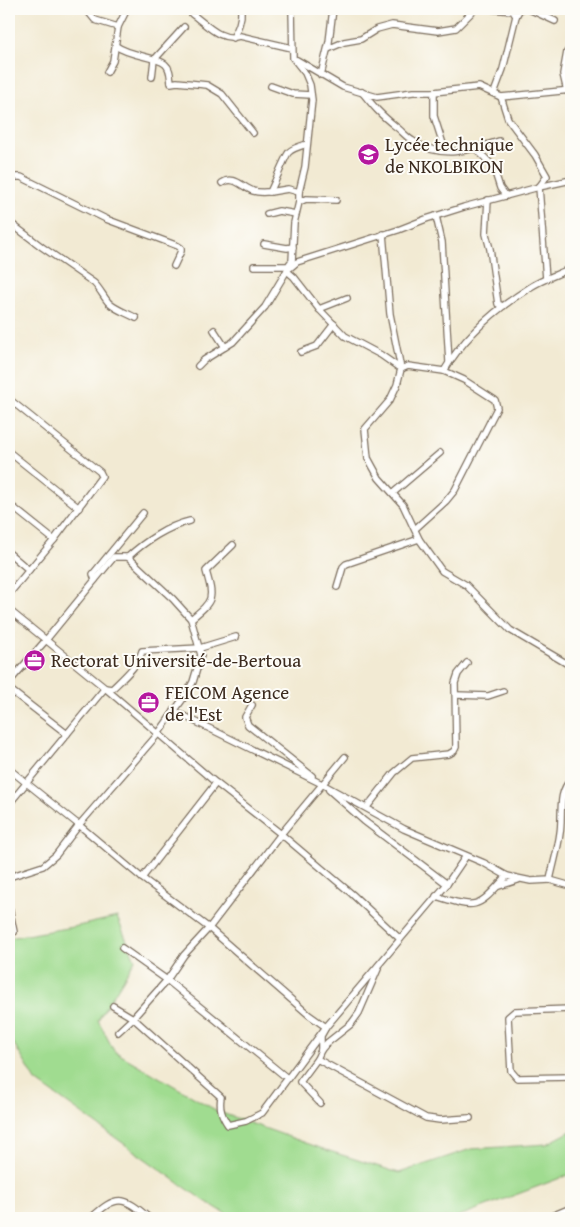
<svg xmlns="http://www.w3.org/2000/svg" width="580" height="1227" font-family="'Gentium Book Plus',serif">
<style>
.green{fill:#a0dc90;stroke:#6e8357}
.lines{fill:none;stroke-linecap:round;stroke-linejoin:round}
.street-casing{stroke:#7b6d5d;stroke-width:8}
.street{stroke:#fff;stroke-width:5.5}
.labels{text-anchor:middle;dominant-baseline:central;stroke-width:4;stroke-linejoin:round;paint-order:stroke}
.poi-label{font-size:19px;fill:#3b2a1e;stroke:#fdfcf7;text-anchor:start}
</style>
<rect width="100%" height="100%" fill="#fdfcf7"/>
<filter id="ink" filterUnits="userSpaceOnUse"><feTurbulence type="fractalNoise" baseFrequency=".02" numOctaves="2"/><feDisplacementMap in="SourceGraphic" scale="10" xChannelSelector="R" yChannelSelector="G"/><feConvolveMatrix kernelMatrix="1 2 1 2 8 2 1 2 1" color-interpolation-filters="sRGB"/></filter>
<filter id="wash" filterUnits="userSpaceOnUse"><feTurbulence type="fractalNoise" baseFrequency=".0096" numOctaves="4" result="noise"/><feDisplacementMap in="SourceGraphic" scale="20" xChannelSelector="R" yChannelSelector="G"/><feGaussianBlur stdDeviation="1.12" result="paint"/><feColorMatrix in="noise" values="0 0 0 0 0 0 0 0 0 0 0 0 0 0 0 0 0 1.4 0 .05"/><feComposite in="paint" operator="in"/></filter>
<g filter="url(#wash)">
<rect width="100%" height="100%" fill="#f2ead3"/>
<polygon class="green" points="117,917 135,960 98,1020 114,1051 219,1112 323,1149 399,1173 471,1149 547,1144 571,1131 571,1174 454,1218 306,1218 301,1211 284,1218 233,1218 200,1198 36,1081 14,1044 9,1041 9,938 78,926"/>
</g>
<g filter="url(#ink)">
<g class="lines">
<defs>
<g id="street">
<polyline points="86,9 95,20 118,27"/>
<polyline points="491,9 513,11 516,16"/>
<polyline points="529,9 555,21"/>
<path d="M192 14C207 25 221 42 240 36L292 48"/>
<path d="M233 38C238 28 242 20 241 9"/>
<path d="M116 46C129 56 158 57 165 64 171 69 170 77 171 83L177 82 207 85 222 94 253 133"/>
<polyline points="328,49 344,42 361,39 377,29 392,25 438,31 456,28 475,9"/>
<polyline points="297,60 343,87 377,97 413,92 434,92 479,87 501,97 571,90"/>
<polyline points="107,72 113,61 118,27 127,9"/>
<polyline points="321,75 329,42 333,9"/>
<polyline points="152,77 154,60 184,27"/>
<polyline points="271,86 293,94 311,95"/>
<polyline points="567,91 563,74 567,52 571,51"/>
<path d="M362 92C374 107 380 114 395 126 401 130 406 137 413 141 440 159 470 151 499 141"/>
<polyline points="434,92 434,116 443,144 441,151"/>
<polyline points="494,93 503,69 516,16 520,9"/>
<polyline points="501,97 508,119 535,155 547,176 539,187 546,279"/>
<polyline points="476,149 493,166 500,188 506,196"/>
<polyline points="9,180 14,177 21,177 106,219 178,246 181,248 181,251 174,266"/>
<path d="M222 183C234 175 242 187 253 191 259 193 265 192 270 192 274 185 286 154 289 152 293 148 301 146 307 144"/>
<polyline points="270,192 288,189 299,192"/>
<polyline points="488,200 486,234 490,249 498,304 503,306"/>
<polyline points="299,202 306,199 336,200"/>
<polyline points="267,214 279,211 296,214"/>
<polyline points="436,216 442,242 449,362"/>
<path d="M9 222 42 247 94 283C100 289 103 296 108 302 115 310 128 313 136 318"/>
<polyline points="383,234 390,314 401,369 397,385 390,400 365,429 368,458 379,478 403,505 419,539 442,571 466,585 510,630 571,666"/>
<polyline points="264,244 287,248 293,247"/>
<polyline points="254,266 288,266 290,263"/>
<polyline points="290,268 297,262 398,230 426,219 464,207 539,187 571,180"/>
<polyline points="287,271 294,277 319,309 345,336 381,355 401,369"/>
<polyline points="319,309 347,298"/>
<polyline points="214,330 225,347"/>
<polyline points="301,352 317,346 334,324"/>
<polyline points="198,366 204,360 233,342 265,307 292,262 294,223 299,202 299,192 305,167 312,100 310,85 305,73 293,58 292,9"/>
<polyline points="401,369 408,366 444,371 464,380 495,400 497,408 455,490 446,501 415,529"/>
<path d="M444 371C464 337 496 309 529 288 542 279 557 275 571 268"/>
<polyline points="9,399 100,472 102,476 54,540 9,594"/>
<polyline points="9,452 79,508"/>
<polyline points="393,493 440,453"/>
<polyline points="9,504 54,540"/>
<polyline points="9,553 29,570"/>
<path d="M128 557C144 542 168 526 190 521"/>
<polyline points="337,587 343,567 346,564 419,539"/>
<polyline points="9,610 105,688 216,783 281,834 352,894 400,939"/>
<path d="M191 619C214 600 214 599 206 571L233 545"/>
<polyline points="9,682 46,640 95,580 93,574 143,513"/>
<polyline points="9,689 67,734"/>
<polyline points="456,695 488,696 503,691"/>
<polyline points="252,705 245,717 248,725 312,776"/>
<path d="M174 711 322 784 404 829 484 863 507 876 531 881 550 880C553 865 558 849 560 833 563 817 557 792 571 780"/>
<polyline points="9,769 79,825 142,878 209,928 309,1015 326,1027 321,1036 321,1050"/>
<polyline points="329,790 364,821 447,884"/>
<path d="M9 804 105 688 112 689C122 679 138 666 142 651L200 648 236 637"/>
<polyline points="367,807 394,773 412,758 449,754 454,751 456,747 455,683 458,674 467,663"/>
<polyline points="9,877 43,866 56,855 79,825 158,734 185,696 193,682 201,655 191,619 173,599 128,557 114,557 95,580"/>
<polyline points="142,878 216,783"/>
<polyline points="550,880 571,886"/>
<polyline points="499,886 518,880"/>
<path d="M436 896C479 910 477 908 507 876"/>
<polyline points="9,907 14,932"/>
<polyline points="122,948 167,980 287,1078"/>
<path d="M113 1006 133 1018 221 1097C219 1109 222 1116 228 1125L246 1121 262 1113 326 1027 447 884 466 856"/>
<polyline points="571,1009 515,1011 508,1017 511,1071 517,1078 571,1077"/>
<polyline points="118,1032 133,1018 167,980 184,955 209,928 281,834 345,757"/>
<polyline points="317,1059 426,1118 440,1120 470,1118"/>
<polyline points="320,1103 300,1082 317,1059 321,1050 327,1043 351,1024 359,1013 378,969"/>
<path d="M91 1218C116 1195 123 1195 149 1218"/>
<polyline points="547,1218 571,1208"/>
</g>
</defs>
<use href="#street" class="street-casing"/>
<use href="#street" class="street"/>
</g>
</g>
<defs>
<symbol id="school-disc" viewBox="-11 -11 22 22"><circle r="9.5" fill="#b5179e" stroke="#fdfcf7"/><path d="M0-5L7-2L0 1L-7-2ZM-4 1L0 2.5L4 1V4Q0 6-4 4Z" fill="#fff"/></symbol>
<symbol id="office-disc" viewBox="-11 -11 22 22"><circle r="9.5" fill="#b5179e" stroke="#fdfcf7"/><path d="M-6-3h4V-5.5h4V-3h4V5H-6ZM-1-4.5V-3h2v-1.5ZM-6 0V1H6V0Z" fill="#fff"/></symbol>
</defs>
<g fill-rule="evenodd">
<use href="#school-disc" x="356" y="142" width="25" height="25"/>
<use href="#office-disc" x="22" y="648" width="25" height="25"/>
<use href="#office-disc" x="136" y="690" width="25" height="25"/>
</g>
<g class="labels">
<g class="poi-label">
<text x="385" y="144">Lycée technique<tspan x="385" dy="22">de NKOLBIKON</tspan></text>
<text x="51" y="660">Rectorat Université-de-Bertoua</text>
<text x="165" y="692">FEICOM Agence<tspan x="165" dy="22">de l'Est</tspan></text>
</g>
</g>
<rect width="580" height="1227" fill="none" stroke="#fdfcf7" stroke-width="30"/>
</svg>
